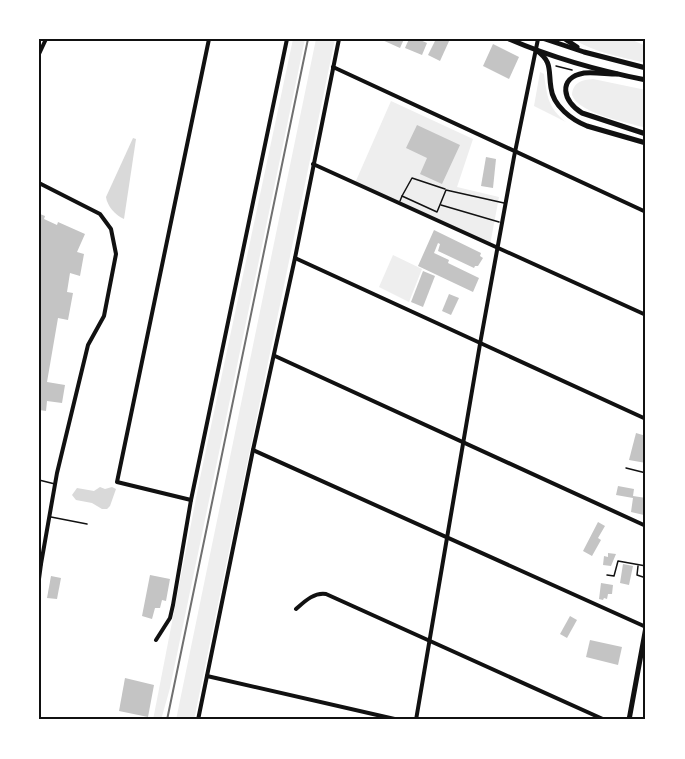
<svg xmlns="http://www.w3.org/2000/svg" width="685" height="759" font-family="Roboto,sans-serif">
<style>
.green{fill:#eee}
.water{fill:#d9d9d9}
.building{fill:#c4c4c4}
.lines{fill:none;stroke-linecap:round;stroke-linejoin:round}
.path{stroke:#111;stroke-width:1.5}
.service{stroke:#111;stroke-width:1.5}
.minor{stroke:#111;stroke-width:4}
.secondary{stroke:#111;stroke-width:5}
.primary{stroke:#111;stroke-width:5}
.rail{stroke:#707070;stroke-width:2}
.neatline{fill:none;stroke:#111;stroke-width:2}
</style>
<rect width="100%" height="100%" fill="#fff"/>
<g class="green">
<polygon points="293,39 305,39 170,688 161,720 153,720 199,483"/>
<polygon points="316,39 335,39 194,720 176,720"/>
<path d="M573 39H630L646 46V63C622 57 595 53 573 39Z"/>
<path d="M540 72 544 74C547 96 548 108 566 122L534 106Z"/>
<path d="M593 79 646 90V128C627 122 579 114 572 95 573 82 582 80 593 79Z"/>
<polygon points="391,101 473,139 457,187 499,197 490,245 355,183"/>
<polygon points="393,255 422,269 409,302 379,287"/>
</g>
<g class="water">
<path d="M133 138 136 139 124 219C116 216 107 206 106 197Z"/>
<polygon points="100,487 105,489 112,487 116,489 110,506 107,509 102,509 92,503 76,500 72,495 77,488 94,491"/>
</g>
<g class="building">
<polygon points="380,39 404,39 400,48"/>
<polygon points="409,39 418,39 427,43 422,55 405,48"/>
<polygon points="436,39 450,39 440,61 428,55"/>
<polygon points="493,44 519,57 509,79 483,66"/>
<polygon points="417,125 460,145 442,184 420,174 427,158 406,148"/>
<polygon points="486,157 496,159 493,188 481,186"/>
<polygon points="40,214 45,216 44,219 57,225 58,222 85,234 77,252 84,254 80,276 70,273 67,292 73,293 68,320 58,318 47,382 65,385 62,403 47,401 46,411 39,410"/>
<polygon points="434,230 481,253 480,256 483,258 478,266 475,266 474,268 438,251 440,244 438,243 434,253 449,260 448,263 479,278 473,292 418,266"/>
<polygon points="423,271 435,276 423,307 411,302"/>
<polygon points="449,294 459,298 451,315 442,311"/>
<polygon points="636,433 646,436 646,463 629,460"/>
<polygon points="618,486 634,489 633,496 646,498 644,515 631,512 633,498 616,495"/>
<polygon points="598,522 605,526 598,538 601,540 592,556 583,551"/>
<polygon points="608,553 616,554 611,566 603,565 604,556 608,557"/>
<polygon points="623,564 633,566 629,585 620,583"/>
<polygon points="150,575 170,579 166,601 162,600 160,608 155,608 152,619 142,616"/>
<polygon points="51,576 61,578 57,599 47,598"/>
<polygon points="601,583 613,585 612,594 608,594 607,599 604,598 603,600 599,599"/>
<polygon points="570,616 577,620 567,638 560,634"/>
<polygon points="590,640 622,647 618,665 586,657"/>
<polygon points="125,678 154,685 148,717 119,711"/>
</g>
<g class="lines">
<polyline class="path" points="556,66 572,70"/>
<g class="service">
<polyline points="402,196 412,178 445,189"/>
<polyline points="400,201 402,196 437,212 446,190 504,203"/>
<polyline points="441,205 499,222"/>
<polyline points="626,468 646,473"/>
<polyline points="39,480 55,484"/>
<polyline points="51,517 87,524"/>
<polyline points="638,566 637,575 646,578"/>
<polyline points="607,575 614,576 618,561 646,566"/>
</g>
<g class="minor">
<polyline points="39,54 46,39"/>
<polyline points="333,67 646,212"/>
<polyline points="313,164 646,315"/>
<polyline points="39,183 100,214 111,229 116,254 104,316 88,345 57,473 41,564"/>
<polyline points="295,258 646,419"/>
<polyline points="275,356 646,526"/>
<polyline points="253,450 646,627"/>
<polyline points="191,500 117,482 209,39"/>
<polyline points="39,564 41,564 39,579"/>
<path d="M296 609C304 602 314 592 326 594L605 720"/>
<polyline points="156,640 170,618 173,605 191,500 287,39"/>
<polyline points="207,676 399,720"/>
<polyline points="198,720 253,450 295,258 339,39"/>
<polyline points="416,720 480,344 514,157 538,39"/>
</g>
<g class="secondary">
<path d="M509 39C553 58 600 71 646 80"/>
<polyline points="545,39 584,52 646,68"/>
<polyline points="565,39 577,47"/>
</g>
<g class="primary">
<path d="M536 50C553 62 548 70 551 88 553 106 572 120 587 126L646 143"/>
<path d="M617 74C607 74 595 72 584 73 557 78 563 102 582 113L646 134"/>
<polyline points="629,720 646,627"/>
</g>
<polyline class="rail" points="167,720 308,39"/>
</g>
<rect width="685" height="759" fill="none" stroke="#ffffff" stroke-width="81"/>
<rect x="40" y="40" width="604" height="678" class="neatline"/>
</svg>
